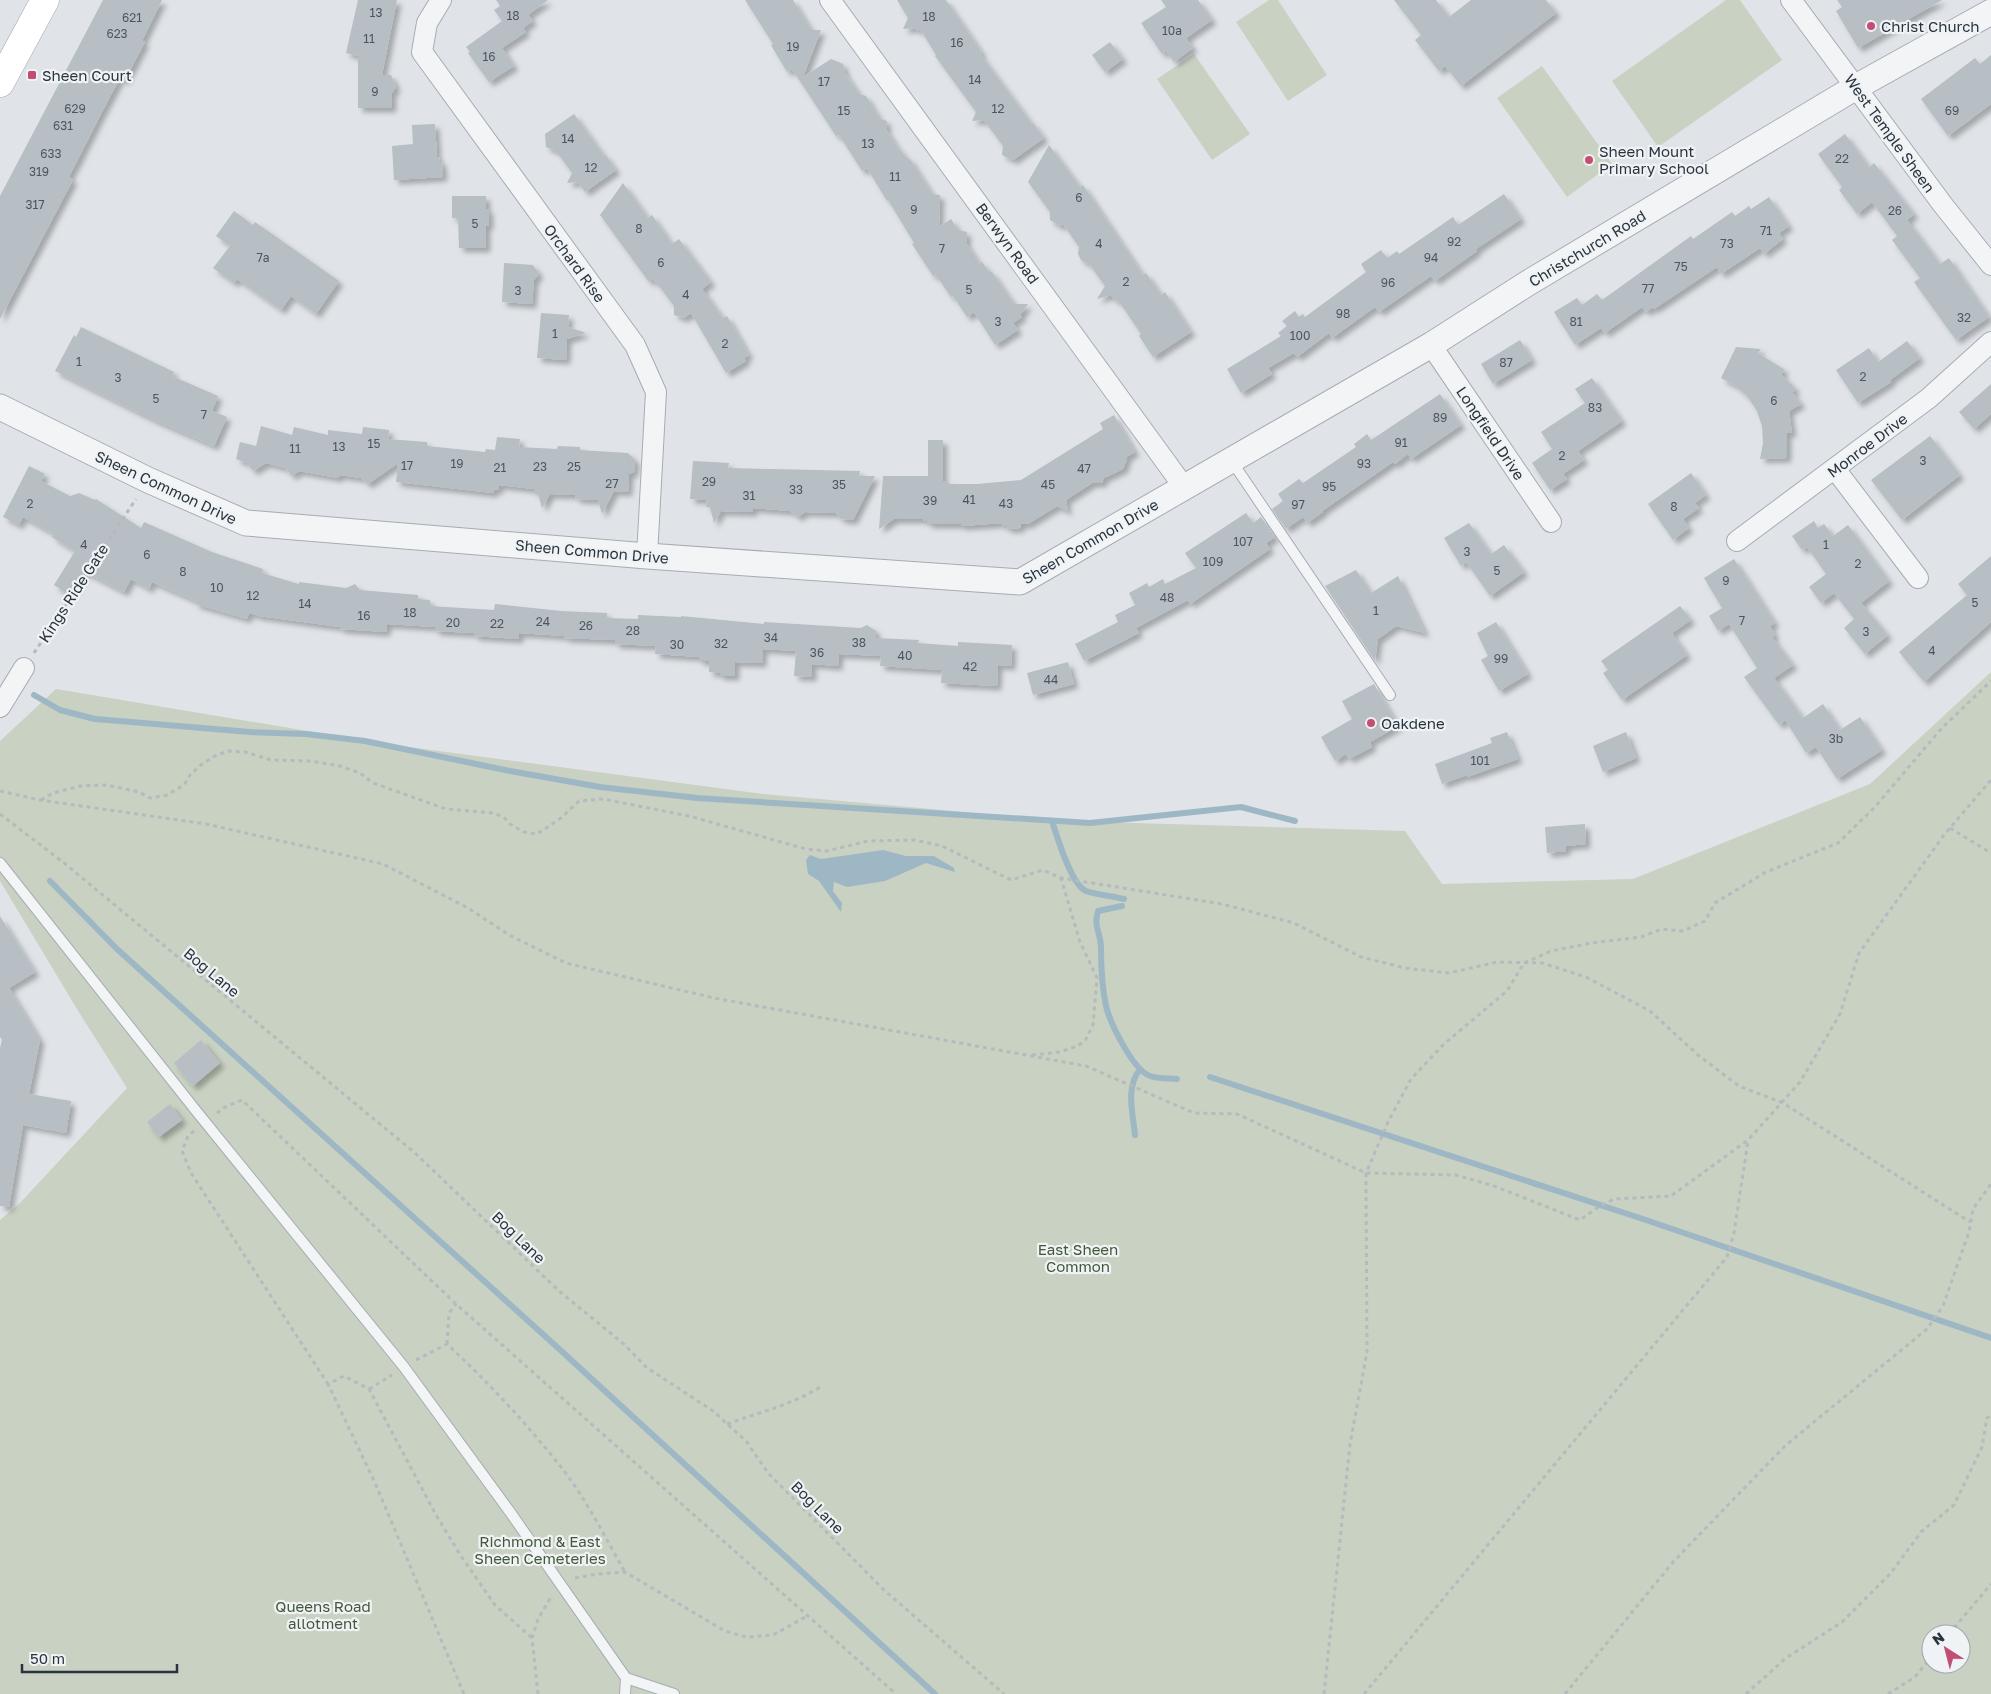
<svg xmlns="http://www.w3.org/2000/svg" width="1991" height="1694" font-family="'Golos Text',sans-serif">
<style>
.green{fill:#c8d1c2;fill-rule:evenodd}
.water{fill:#9eb7c5}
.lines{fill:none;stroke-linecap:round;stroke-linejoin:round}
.stream{stroke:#9eb7c5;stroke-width:6}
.building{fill:#b7bec4;filter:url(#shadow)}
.service-casing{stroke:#a6acb2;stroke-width:12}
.minor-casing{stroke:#a6acb2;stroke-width:22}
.tertiary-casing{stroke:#a6acb2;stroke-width:27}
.primary-casing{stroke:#a0aab2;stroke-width:29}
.path{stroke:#b6babf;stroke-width:3;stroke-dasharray:4 4;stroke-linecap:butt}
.service{stroke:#f2f4f6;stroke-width:10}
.minor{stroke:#f2f4f6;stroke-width:20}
.tertiary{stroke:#f2f4f6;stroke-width:25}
.primary{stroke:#fff;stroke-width:28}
.poi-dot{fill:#c34e72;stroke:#eff3f5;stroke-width:2}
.labels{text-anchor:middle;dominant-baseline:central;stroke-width:4.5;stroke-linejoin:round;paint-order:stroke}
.number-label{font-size:12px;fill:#4d5660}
.poi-label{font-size:15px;fill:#2a343e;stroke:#eff3f5;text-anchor:start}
.street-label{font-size:15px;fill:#2a343e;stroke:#eff3f5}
.park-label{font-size:15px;fill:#435838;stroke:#eff3f5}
</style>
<defs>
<filter id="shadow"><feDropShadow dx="4.5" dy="4.5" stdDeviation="2.5" flood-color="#0004"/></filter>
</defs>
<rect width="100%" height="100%" fill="#e0e4e8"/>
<g class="green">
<polygon points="1269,0 1278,0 1327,75 1288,101 1236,22"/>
<polygon points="1726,0 1740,0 1782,60 1658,147 1612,81"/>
<polygon points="1194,54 1250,134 1212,160 1157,79"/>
<polygon points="1542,66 1612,164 1567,197 1497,98"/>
<path d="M1991 672V1694H0V1220L19 1204 127 1088 80 1014 0 881V741L56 689 379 743 763 794 1064 821 1405 831 1442 884 1633 879 1870 784ZM1931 1634H1961V1664H1931Z"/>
</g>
<polygon class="water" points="883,850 906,856 934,856 954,868 955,872 926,863 885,881 847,887 834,882 833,891 842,903 841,912 819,881 808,874 806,860 810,855 821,859"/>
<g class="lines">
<g class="stream">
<polyline points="34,695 60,710 95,719 250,732 306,734 365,741 510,771 600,787 697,798 1090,823 1241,807 1295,821"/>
<path d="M1052 821C1057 836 1071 885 1086 891 1097 895 1112 896 1124 899"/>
<polyline points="50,881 117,949 557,1347 935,1694"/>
<path d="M1122 906 1098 911C1093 928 1101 932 1101 948 1101 967 1102 987 1106 1006 1110 1023 1133 1070 1150 1076 1158 1079 1169 1078 1177 1079"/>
<polyline points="1210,1077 1646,1220 1991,1338"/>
<path d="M1135 1135C1133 1113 1125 1088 1140 1069"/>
</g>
</g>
<g class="building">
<polygon points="103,0 162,0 142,41 145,42 125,80 120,78 101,114 69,177 73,180 0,319 0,196"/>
<polygon points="358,0 397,0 382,75 391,75 396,87 392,93 392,108 358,108 358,56 346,53"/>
<polygon points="496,0 548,0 528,15 533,21 523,28 526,32 502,48 514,66 489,82 468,53 470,52 466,47 502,21 494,10 500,6"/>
<polygon points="745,0 793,0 811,30 821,30 803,77 831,59 843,64 845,73 859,94 866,96 879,118 887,121 886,129 899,150 900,149 906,158 910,159 932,194 940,195 939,227 951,219 958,230 967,232 966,243 980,264 982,262 989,272 992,272 1014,304 1028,304 1020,315 1022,317 1013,323 1018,330 995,345 974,312 967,317 953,296 951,297 936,275 933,276 912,244 914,243 888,200 887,201 867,168 862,171 839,135 836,136 792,69 787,72 771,45 773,44"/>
<polygon points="897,0 946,0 982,53 980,54 1032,124 1033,123 1044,138 1013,160 1002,155 1003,146 986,123 983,120 972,121 976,112 935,56 936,55 920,29 917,31 915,28 903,29 908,18"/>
<polygon points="1161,0 1198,0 1212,20 1186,38 1193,48 1174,62 1166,51 1162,54 1141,23 1166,7"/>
<polygon points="1394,0 1436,0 1449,17 1471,0 1546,0 1556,13 1461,86 1445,66 1439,71 1415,40 1421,35"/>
<polygon points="1837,0 1942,0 1858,48 1836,11 1842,7"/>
<polygon points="1110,42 1123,59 1105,72 1092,55"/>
<polygon points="1991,55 1991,104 1948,136 1921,99 1975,58 1980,64"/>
<polygon points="574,114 604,156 605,154 616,170 585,192 578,182 567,183 572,173 556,151 546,147 545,134"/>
<polygon points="435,124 437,157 439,157 440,162 442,162 443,177 394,180 392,146 413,144 412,125"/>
<polygon points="1845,134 1869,167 1874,163 1914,214 1907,220 1940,264 1949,258 1989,317 1956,340 1914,282 1920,278 1892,240 1897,236 1872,202 1857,214 1839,190 1842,187 1818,154"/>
<polygon points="1049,145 1080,187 1083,185 1143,275 1146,273 1161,295 1165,292 1191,332 1153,357 1139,336 1141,334 1118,300 1115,301 1111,295 1097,299 1105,286 1089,264 1081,260 1078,254 1079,247 1063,224 1060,226 1050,220 1050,212 1028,182"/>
<polygon points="623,183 648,218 652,215 672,244 679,239 711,282 702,289 723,318 727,316 749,355 744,358 746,361 726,373 691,313 684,318 674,315 674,306 659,286 652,279 649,282 600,215"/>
<polygon points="1504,194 1521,219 1476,249 1477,251 1435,281 1431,276 1379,312 1375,307 1332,338 1329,333 1297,357 1294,353 1268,368 1272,374 1241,393 1227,369 1281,336 1278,333 1287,326 1282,321 1295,311 1299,317 1303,314 1305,317 1366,272 1361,264 1381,250 1387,258 1397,251 1399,254 1453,217 1458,225"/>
<polygon points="452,196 486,196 486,209 489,209 489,225 486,226 486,248 459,248 458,218 452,218"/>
<polygon points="1769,197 1789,226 1779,233 1783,239 1764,254 1760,248 1721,274 1717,267 1654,309 1653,307 1646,312 1642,307 1605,333 1601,328 1575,345 1554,312 1577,298 1582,305 1597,294 1602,300 1691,236 1693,239 1732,212 1735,216 1749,206 1751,209"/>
<polygon points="234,211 253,225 255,222 339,281 316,314 291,296 281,310 237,279 234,283 213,268 230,246 216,236"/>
<polygon points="504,263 533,265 539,274 534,280 532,304 502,302"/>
<polygon points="541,313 569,315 568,327 586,333 567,339 566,360 537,358"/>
<polygon points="81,327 174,372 172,376 218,396 212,411 227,417 214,446 154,420 55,371 74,335 76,337"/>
<polygon points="1520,340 1532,360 1493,384 1481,364"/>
<polygon points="1907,341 1920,358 1890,380 1891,382 1858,403 1836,370 1869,348 1878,362"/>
<polygon points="1736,347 1761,349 1758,353 1785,370 1781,374 1796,389 1792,392 1801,404 1789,411 1792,433 1787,433 1787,458 1760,459 1763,443 1762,426 1757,411 1748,397 1736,386 1721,378"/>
<polygon points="1592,378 1622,421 1578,451 1584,460 1563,474 1567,479 1550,490 1532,463 1552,449 1541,432 1585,403 1575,389"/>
<polygon points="1991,384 1991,414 1974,429 1959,412"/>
<polygon points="1440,394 1461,425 1411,459 1408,454 1395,464 1393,462 1322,511 1323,512 1307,523 1303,517 1286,529 1272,509 1283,501 1278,494 1299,479 1303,483 1356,447 1354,444 1367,434 1371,440"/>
<polygon points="1114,415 1135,452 1126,457 1127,459 1123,469 1104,478 1102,483 1092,483 1066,500 1068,511 1057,506 1028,524 1021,524 1020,528 1008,529 1007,526 1002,526 1002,523 962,526 961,524 929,524 927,521 923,521 923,519 894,519 879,529 883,476 928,476 928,440 943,440 943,481 947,481 947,484 977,484 1021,480 1103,429 1100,423"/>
<polygon points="261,426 292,435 294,427 328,435 328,430 362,434 363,427 389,430 388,439 427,442 427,446 485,452 486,449 495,450 497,437 520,439 519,447 557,449 558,446 580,447 580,450 628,453 635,460 634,472 629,474 628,492 614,491 602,514 598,500 576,499 575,495 550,494 542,508 538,493 534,493 534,489 499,485 499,490 495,489 493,493 396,482 398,463 368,484 361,478 340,475 338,478 299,471 292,476 285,468 266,463 253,471 247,463 236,459 240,442 256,446"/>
<polygon points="1930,436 1960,475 1902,520 1871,480"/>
<polygon points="693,461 729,463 728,468 860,471 859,476 875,476 853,520 841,519 836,513 805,512 798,517 790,511 753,508 753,512 721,511 714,523 710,507 706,507 707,500 690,499"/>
<polygon points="29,466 45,474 41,481 70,496 79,493 95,500 96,499 141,528 144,522 212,552 263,569 262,573 299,584 299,582 346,588 355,584 360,590 418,595 418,599 430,600 430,606 494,610 495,604 561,611 607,613 607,618 638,619 638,615 681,617 681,616 764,624 764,622 861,628 867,625 876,631 876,638 919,640 918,643 958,646 958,642 1012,645 1011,666 998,665 997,686 941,683 942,670 880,666 881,656 839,654 838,666 812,664 812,677 794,676 796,651 763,649 762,663 735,662 735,676 720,676 720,673 709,672 709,661 699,661 699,657 655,654 656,646 615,644 615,640 564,638 565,636 519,633 519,639 474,636 474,633 435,631 435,627 387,624 386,632 340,629 340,627 259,616 249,613 247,619 195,604 196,601 152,582 149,589 131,579 124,592 85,572 70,595 54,585 75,551 52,537 54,534 23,517 19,525 3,517"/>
<polygon points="1691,473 1706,495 1695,503 1699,508 1683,519 1689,528 1673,540 1648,504"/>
<polygon points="1246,513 1253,523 1261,517 1275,537 1266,543 1270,549 1190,604 1188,600 1136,628 1139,633 1084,661 1075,644 1118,622 1115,615 1135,605 1129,593 1147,583 1149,587 1163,579 1165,584 1196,568 1185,553"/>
<polygon points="1814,521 1818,528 1824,524 1833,536 1848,525 1889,581 1861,603 1888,635 1865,654 1844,628 1854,619 1834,593 1821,603 1809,587 1826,574 1807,547 1802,550 1792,536"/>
<polygon points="1469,523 1491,554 1504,545 1524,572 1490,596 1466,562 1461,566 1444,538"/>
<polygon points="1991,556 1991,622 1924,682 1899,652 1967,595 1958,584"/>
<polygon points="1734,559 1775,623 1770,626 1775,635 1772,637 1793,665 1774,678 1803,718 1823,704 1840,730 1860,717 1882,750 1837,779 1816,747 1806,753 1785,720 1779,725 1744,677 1757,668 1729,624 1718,631 1709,616 1722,608 1704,578"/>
<polygon points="1356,570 1371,593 1398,576 1425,633 1396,626 1378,639 1375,661 1325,586"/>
<polygon points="1680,606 1691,620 1672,633 1687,655 1622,700 1603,673 1608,670 1601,661"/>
<polygon points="1496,622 1528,674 1499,691 1481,660 1488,656 1477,633"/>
<polygon points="1068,662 1074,684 1033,695 1027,673"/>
<polygon points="1374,684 1398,726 1370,742 1372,747 1349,759 1346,754 1335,761 1321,737 1352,719 1342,701"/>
<polygon points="1507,732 1518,759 1467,777 1467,775 1442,784 1435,764 1492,743 1490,738"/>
<polygon points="1626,732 1636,758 1603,772 1593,746"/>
<polygon points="1585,824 1586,844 1566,846 1566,851 1547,853 1545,827"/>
<polygon points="0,916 35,972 9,988 40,1040 29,1094 71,1101 66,1133 23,1125 9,1207 0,1206 0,1048 2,1040 0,1037"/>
<polygon points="201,1040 220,1063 193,1086 174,1063"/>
<polygon points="170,1104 182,1120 159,1137 147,1122"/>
</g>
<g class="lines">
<defs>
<g id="service">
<polyline points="1231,460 1390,695"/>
<polyline points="0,863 197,1112 404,1367 510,1512 626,1678 674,1694"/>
<polyline points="625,1694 626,1678"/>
</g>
<g id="minor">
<polyline points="441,0 427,23 422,52 635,345 656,392 647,556"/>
<polyline points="830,0 1184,487"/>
<polyline points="1791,0 1943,205 1991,265"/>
<polyline points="1431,345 1551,522"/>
<polyline points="1835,469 1918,578"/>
<polyline points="1737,541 1929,398 1991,342"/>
<polyline points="0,707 24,668"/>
</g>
<polyline id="tertiary" points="0,407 148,480 246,523 647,556 1020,582 1431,345 1528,283 1856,87 1991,12"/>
<polyline id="primary" points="0,83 45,0"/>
</defs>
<use href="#service" class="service-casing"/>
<use href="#minor" class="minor-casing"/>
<use href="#tertiary" class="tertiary-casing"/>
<use href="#primary" class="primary-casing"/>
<g class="path">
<polyline points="34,653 136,499"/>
<polyline points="0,791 40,800 206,824 383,864 468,908 509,935 566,963 714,998 1086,1066 1194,1113 1237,1114 1366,1173 1456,1175 1494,1186 1580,1220 1597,1208 1614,1199 1671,1196 1748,1140 1800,1082 1840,1014 1859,953 1944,835 1991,780"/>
<polyline points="41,800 53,793 80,786 107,785 139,792 150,798 167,795 184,785 190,775 202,764 215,756 228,751 245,752 271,760 310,761 340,766 360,773 373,783 446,809 493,813 504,817 510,824 524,832 537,834 561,818 579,801 603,799 689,816 806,849 827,851 868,841 915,840 942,846 1011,880 1043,870 1061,878 1222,904 1294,923 1361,957 1405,968 1449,973 1497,962 1542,963 1586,977 1650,1011 1698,1055 1739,1086 1783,1103 1970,1222"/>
<polyline points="0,814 64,863 415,1153 559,1291 625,1345 646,1367 713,1411 746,1441 768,1473 884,1590 1004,1694"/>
<polyline points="1950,828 1991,853"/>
<polyline points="1032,1055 1059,1052 1078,1046 1086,1039 1093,1025 1097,978 1080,942 1061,878"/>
<polyline points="217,1113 225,1107 242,1100 456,1304 896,1694"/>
<polyline points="194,1131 188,1136 182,1151 191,1173 328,1384"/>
<polyline points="447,1344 449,1313 456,1304"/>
<path d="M416 1360 447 1344C488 1382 526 1423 561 1467 585 1497 606 1539 625 1572"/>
<polyline points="369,1389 392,1375"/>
<path d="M727 1424C760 1412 792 1405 822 1386"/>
<polyline points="575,1578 598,1574 625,1572 725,1631 746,1637 773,1635 807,1616"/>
<polyline points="1949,1634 1991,1584"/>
<polyline points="464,1694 376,1485 328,1384 344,1376 369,1389 436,1515 461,1556 495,1605 532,1638"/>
<polyline points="538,1694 532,1638 538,1619 551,1597"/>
<polyline points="1324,1694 1350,1444 1367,1352 1366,1173 1388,1122 1411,1079 1444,1044 1507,991 1524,963 1551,951 1591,943 1641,937 1662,929 1683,931 1705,921 1715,903 1766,872 1838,843 1874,808 1942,728 1991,681"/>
<polyline points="1364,1694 1727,1257 1734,1233 1748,1141"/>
<polyline points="1565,1694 1674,1561 1786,1445 1927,1329 1943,1306 1969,1232 1973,1209 1991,1184"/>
<polyline points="1746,1694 1786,1658 1842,1622 1890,1574 1921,1532 1954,1505 1982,1447 1987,1418 1991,1416"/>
<polyline points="1888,1694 1915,1677 1931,1657"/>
</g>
<use href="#service" class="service"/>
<use href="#minor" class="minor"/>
<use href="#tertiary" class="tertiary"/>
<use href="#primary" class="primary"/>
</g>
<g class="poi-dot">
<circle cx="1871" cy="26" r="5"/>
<rect x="27" y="70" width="10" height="10" rx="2.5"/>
<circle cx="1589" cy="160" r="5"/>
<circle cx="1371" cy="723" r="5"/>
</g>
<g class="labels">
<g class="number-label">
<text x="376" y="12">13</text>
<text x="513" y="15">18</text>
<text x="929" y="16">18</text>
<text x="132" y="17">621</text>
<text x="1172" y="30">10a</text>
<text x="117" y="33">623</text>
<text x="369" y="38">11</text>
<text x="957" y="42">16</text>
<text x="793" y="46">19</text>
<text x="489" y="56">16</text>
<text x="975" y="79">14</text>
<text x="824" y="81">17</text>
<text x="375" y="91">9</text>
<text x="75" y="108">629</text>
<text x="998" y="108">12</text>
<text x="844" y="110">15</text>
<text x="1952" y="110">69</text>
<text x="63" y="125">631</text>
<text x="568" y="138">14</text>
<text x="868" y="143">13</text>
<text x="51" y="153">633</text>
<text x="1842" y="158">22</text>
<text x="591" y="167">12</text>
<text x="39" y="171">319</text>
<text x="895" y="176">11</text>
<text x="1079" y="197">6</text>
<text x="35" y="204">317</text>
<text x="914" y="209">9</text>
<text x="1895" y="210">26</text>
<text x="475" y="223">5</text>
<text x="639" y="228">8</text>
<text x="1766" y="230">71</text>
<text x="1454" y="241">92</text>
<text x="1099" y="243">4</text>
<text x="1727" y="243">73</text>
<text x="942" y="248">7</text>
<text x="263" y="257">7a</text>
<text x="1431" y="257">94</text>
<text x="661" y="262">6</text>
<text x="1681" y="266">75</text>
<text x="1126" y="281">2</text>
<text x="1388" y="282">96</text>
<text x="1648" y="288">77</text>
<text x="969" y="289">5</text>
<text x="518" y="290">3</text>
<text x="686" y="294">4</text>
<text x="1343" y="313">98</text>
<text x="1964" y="317">32</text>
<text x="998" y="321">3</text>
<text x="1576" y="321">81</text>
<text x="555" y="333">1</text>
<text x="1300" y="335">100</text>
<text x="725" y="343">2</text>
<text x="79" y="361">1</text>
<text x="1506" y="362">87</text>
<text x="1863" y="376">2</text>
<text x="118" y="377">3</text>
<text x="156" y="398">5</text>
<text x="1774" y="400">6</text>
<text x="1595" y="407">83</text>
<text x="204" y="414">7</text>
<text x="1440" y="417">89</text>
<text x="1401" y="442">91</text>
<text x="374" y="443">15</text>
<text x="339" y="446">13</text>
<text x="295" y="448">11</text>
<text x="1562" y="455">2</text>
<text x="1923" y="460">3</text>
<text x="457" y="463">19</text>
<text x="1364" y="463">93</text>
<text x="407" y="465">17</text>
<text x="540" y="466">23</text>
<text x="574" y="466">25</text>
<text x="500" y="467">21</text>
<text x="1084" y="468">47</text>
<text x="709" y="481">29</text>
<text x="612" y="483">27</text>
<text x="839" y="484">35</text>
<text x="1048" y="484">45</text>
<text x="1329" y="486">95</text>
<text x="796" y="489">33</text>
<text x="749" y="495">31</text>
<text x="969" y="499">41</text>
<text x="930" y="500">39</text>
<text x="30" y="503">2</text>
<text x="1006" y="503">43</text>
<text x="1298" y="504">97</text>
<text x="1674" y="506">8</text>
<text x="1243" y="541">107</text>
<text x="84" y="544">4</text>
<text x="1826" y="544">1</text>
<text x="1467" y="551">3</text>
<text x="147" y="554">6</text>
<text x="1213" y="561">109</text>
<text x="1858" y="563">2</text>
<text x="1497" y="570">5</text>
<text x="183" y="571">8</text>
<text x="1726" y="580">9</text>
<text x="217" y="587">10</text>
<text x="253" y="595">12</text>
<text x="1167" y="597">48</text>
<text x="1975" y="602">5</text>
<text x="305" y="603">14</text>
<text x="1376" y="610">1</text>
<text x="410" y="612">18</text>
<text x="364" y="615">16</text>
<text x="1742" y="620">7</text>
<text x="543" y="621">24</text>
<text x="453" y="622">20</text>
<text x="497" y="623">22</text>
<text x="586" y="625">26</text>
<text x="633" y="630">28</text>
<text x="1866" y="631">3</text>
<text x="771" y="637">34</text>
<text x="859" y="642">38</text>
<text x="721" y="643">32</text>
<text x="677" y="644">30</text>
<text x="1932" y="650">4</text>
<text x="817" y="652">36</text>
<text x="905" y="655">40</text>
<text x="1501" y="658">99</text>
<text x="970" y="666">42</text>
<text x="1051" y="679">44</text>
<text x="1836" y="738">3b</text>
<text x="1480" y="760">101</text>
</g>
<g class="poi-label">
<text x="1881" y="26">Christ Church</text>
<text x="42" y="75">Sheen Court</text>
<text x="1599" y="151">Sheen Mount<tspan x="1599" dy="17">Primary School</tspan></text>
<text x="1381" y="723">Oakdene</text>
</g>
<g class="street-label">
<text transform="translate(1890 133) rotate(54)">West Temple Sheen</text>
<text transform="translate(1008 243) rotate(54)">Berwyn Road</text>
<text transform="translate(1587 248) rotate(-31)">Christchurch Road</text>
<text transform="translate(575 263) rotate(54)">Orchard Rise</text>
<text transform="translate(1491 433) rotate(56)">Longfield Drive</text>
<text transform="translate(1867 445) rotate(-37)">Monroe Drive</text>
<text transform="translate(166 487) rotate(25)">Sheen Common Drive</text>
<text transform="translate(1090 541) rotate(-30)">Sheen Common Drive</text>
<text transform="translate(592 551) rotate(5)">Sheen Common Drive</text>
<text transform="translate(73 593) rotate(-57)">Kings Ride Gate</text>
<text transform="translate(212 972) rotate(40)">Bog Lane</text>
<text transform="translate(519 1237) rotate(44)">Bog Lane</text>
<text transform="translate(818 1507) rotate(45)">Bog Lane</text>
</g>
<g class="park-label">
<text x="1078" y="1249">East Sheen<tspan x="1078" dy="17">Common</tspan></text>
<text x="540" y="1541">Richmond &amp; East<tspan x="540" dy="17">Sheen Cemeteries</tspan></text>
<text x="323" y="1606">Queens Road<tspan x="323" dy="17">allotment</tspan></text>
</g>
</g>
<g transform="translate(1946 1649) rotate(324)"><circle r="24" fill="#eff3f5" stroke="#a0a7ac"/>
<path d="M0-4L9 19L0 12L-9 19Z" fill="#c34e72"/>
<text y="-8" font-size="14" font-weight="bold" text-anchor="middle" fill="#2a343e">N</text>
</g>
<path d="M22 1664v8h155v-8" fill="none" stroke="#2a343e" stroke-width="2.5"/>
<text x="30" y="1664" font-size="15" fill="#2a343e" stroke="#eff3f5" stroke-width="4" paint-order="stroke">50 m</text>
</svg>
